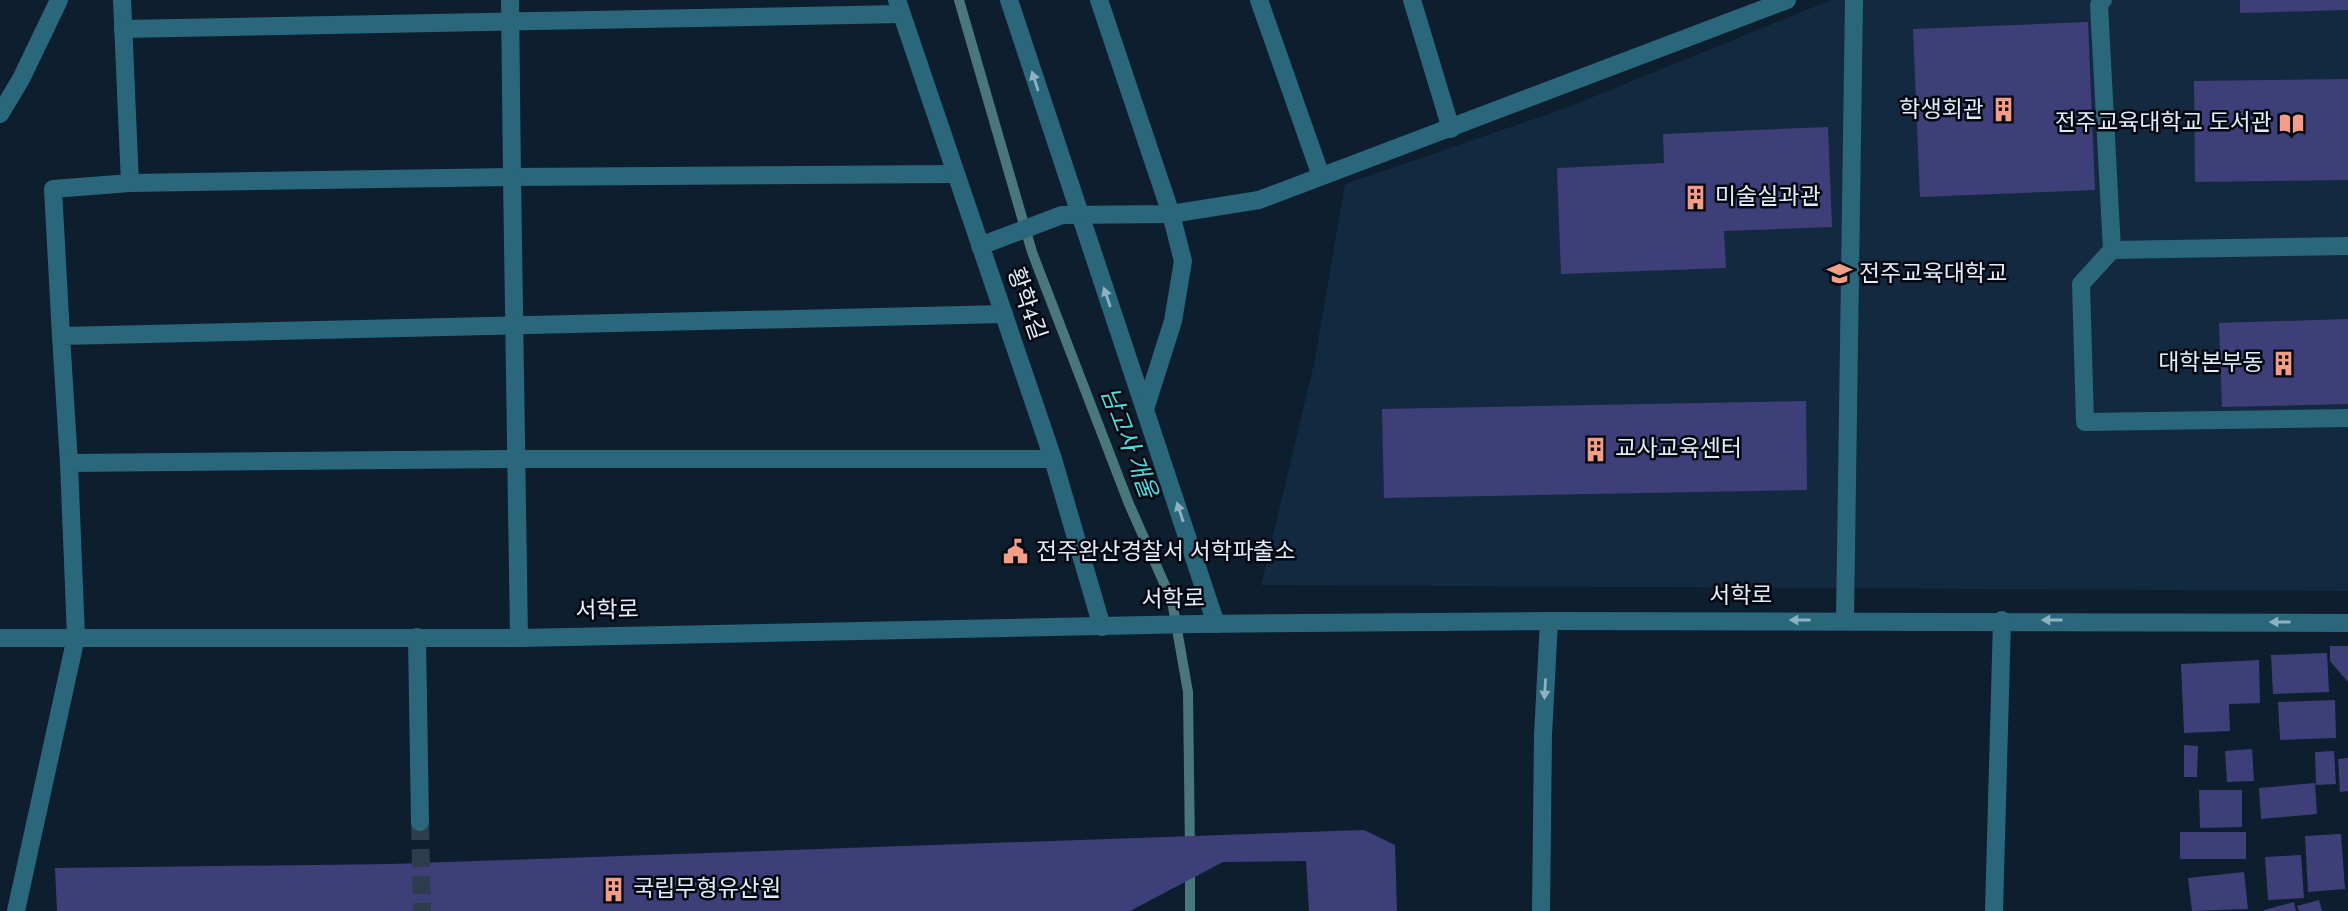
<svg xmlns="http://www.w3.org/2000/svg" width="2348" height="911" font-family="Spectral,'Noto Sans KR',serif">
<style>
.built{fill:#13293f}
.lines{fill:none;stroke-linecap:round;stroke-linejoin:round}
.stream{stroke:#4a777b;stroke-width:10}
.building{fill:#3e3f78}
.street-tunnel{stroke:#2d3d4d;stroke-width:18;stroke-dasharray:18 9;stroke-linecap:butt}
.lane{stroke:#2a677b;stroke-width:18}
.street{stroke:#2a677b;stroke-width:18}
.oneway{fill:#90b1c1}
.labels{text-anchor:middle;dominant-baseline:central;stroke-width:5;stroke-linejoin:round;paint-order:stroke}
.poi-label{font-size:23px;fill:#e3edfa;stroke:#03070f;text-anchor:start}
.street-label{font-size:23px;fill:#e3edfa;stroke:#03070f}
.water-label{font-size:24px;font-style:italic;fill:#48dfde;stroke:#03070f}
</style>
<rect width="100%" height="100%" fill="#0d1e2f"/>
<polygon class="built" points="1831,0 2348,0 2348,591 1261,585 1314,364 1345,184 1566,108"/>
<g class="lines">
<g class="stream">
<polyline points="959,0 1032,252 1129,504 1172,601 1188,692 1190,851"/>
<polyline points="1190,867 1190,911"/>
</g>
</g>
<g class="building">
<polygon points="2240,0 2348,0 2348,10 2240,13"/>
<polygon points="2088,22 2095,190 1920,197 1913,29"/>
<polygon points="2348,79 2348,180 2195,182 2194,81"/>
<polygon points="1828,127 1832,227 1724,231 1726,268 1561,274 1557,168 1664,163 1663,134"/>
<polygon points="2348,319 2348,404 2222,407 2219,323"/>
<polygon points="1806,401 1807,490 1384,498 1382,409"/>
<polygon points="2330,646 2348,646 2348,682 2330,661"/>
<polygon points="2327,653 2329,692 2273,694 2271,655"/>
<polygon points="2259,660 2260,703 2229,704 2230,731 2184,733 2181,664"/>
<polygon points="2335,700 2336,738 2280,740 2278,702"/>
<polygon points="2184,745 2198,746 2197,777 2184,777"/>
<polygon points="2252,749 2254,781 2227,782 2225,751"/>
<polygon points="2334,751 2336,784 2316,785 2315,752"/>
<polygon points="2348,758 2348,791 2340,792 2338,759"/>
<polygon points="2315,783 2317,814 2261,819 2259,788"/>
<polygon points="2199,790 2242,790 2242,827 2200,828"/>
<polygon points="1364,830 1395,845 1397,911 1309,911 1306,861 1223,862 1130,911 57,911 55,868 392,864"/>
<rect x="2180" y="832" width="66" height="27"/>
<polygon points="2341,834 2345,889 2308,892 2305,836"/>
<polygon points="2301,855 2304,898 2268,900 2265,857"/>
<polygon points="2244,872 2248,909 2192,911 2188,878"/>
<polygon points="2319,900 2322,911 2299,911 2297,906"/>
<polygon points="2294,902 2296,911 2264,911 2264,910"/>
</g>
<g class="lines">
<polyline class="street-tunnel" points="420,822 422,911"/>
<g class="lane">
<polyline points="2103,0 2099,5 2112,250 2081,284 2085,422 2348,418"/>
<polyline points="2112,250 2348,246"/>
<polyline points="16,911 76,637"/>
<polyline points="1541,911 1543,735 1549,621"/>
</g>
<g class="street">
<polyline points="122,0 130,183"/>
<polyline points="510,0 512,177 954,174"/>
<polyline points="897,0 1053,459 1102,627"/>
<polyline points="1009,0 1216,624"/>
<polyline points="1099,0 1171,214 1183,261 1173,321 1146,406"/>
<polyline points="1259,0 1321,176"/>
<polyline points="1412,0 1451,129"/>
<polyline points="123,29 901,14"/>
<polyline points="0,114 21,79 59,0"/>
<polyline points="980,246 1062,215 1171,214 1259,200 1787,0"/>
<polyline points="61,336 53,189 130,183 512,177 519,638"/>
<polyline points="69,463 61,336 1004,314"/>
<polyline points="1845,620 1854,0"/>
<polyline points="76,637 69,463 516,459 1053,459"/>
<polyline points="417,637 420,822"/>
<polyline points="0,638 519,638 1196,624 1549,621 2348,623"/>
<polyline points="1994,911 2002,620"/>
</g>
</g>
<defs><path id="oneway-solid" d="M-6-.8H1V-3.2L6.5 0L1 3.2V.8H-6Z" transform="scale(1.75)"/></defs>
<g class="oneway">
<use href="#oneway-solid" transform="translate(1035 81) rotate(-108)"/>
<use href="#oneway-solid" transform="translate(1107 297) rotate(-109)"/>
<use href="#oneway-solid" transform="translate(1180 512) rotate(-108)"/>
<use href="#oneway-solid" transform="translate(1800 620) rotate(180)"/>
<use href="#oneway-solid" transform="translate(2052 620) rotate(-180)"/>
<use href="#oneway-solid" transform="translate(2280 622) rotate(-180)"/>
<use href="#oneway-solid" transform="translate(1545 689) rotate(93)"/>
</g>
<defs>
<symbol id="building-bare" viewBox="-9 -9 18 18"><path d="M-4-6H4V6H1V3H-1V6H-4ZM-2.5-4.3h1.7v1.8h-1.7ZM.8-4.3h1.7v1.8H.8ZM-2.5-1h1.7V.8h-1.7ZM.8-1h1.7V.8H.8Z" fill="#f49e87" stroke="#03070f" stroke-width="2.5" paint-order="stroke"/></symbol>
<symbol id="library-bare" viewBox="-9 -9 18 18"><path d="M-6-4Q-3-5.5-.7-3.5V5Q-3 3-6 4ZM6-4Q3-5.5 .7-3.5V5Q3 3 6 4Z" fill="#f49e87" stroke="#03070f" stroke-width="2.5" paint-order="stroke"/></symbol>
<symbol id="university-bare" viewBox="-9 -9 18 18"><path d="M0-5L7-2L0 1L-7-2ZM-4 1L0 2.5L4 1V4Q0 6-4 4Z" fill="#f49e87" stroke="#03070f" stroke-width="2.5" paint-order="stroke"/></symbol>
<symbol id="civic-bare" viewBox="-9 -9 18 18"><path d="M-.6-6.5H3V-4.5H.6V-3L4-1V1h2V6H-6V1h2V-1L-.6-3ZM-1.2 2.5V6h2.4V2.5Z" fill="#f49e87" stroke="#03070f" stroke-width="2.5" paint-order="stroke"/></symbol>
</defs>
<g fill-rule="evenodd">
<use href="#building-bare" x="1986" y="92" width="35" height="35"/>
<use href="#library-bare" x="2274" y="106" width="35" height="35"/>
<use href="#building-bare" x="1678" y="180" width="35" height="35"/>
<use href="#university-bare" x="1822" y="256" width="35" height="35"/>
<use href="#building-bare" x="2266" y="346" width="35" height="35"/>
<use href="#building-bare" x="1578" y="432" width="35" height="35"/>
<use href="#civic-bare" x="998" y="534" width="35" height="35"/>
<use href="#building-bare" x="596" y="872" width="35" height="35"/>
</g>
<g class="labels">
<g class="poi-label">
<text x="1984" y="110" text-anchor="end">학생회관</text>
<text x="2272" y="123" text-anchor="end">전주교육대학교 도서관</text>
<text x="1715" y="197">미술실과관</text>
<text x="1859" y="274">전주교육대학교</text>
<text x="2264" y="363" text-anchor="end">대학본부동</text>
<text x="1615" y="449">교사교육센터</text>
<text x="1036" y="552">전주완산경찰서 서학파출소</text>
<text x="633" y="889">국립무형유산원</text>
</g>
<g class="street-label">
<text transform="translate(1026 304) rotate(71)">황학4길</text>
<text x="1741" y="596">서학로</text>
<text transform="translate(1173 600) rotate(-1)">서학로</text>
<text transform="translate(607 611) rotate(-1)">서학로</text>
</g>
<g class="water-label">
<text transform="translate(1128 443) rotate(69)">남고사 개울</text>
</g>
</g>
</svg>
